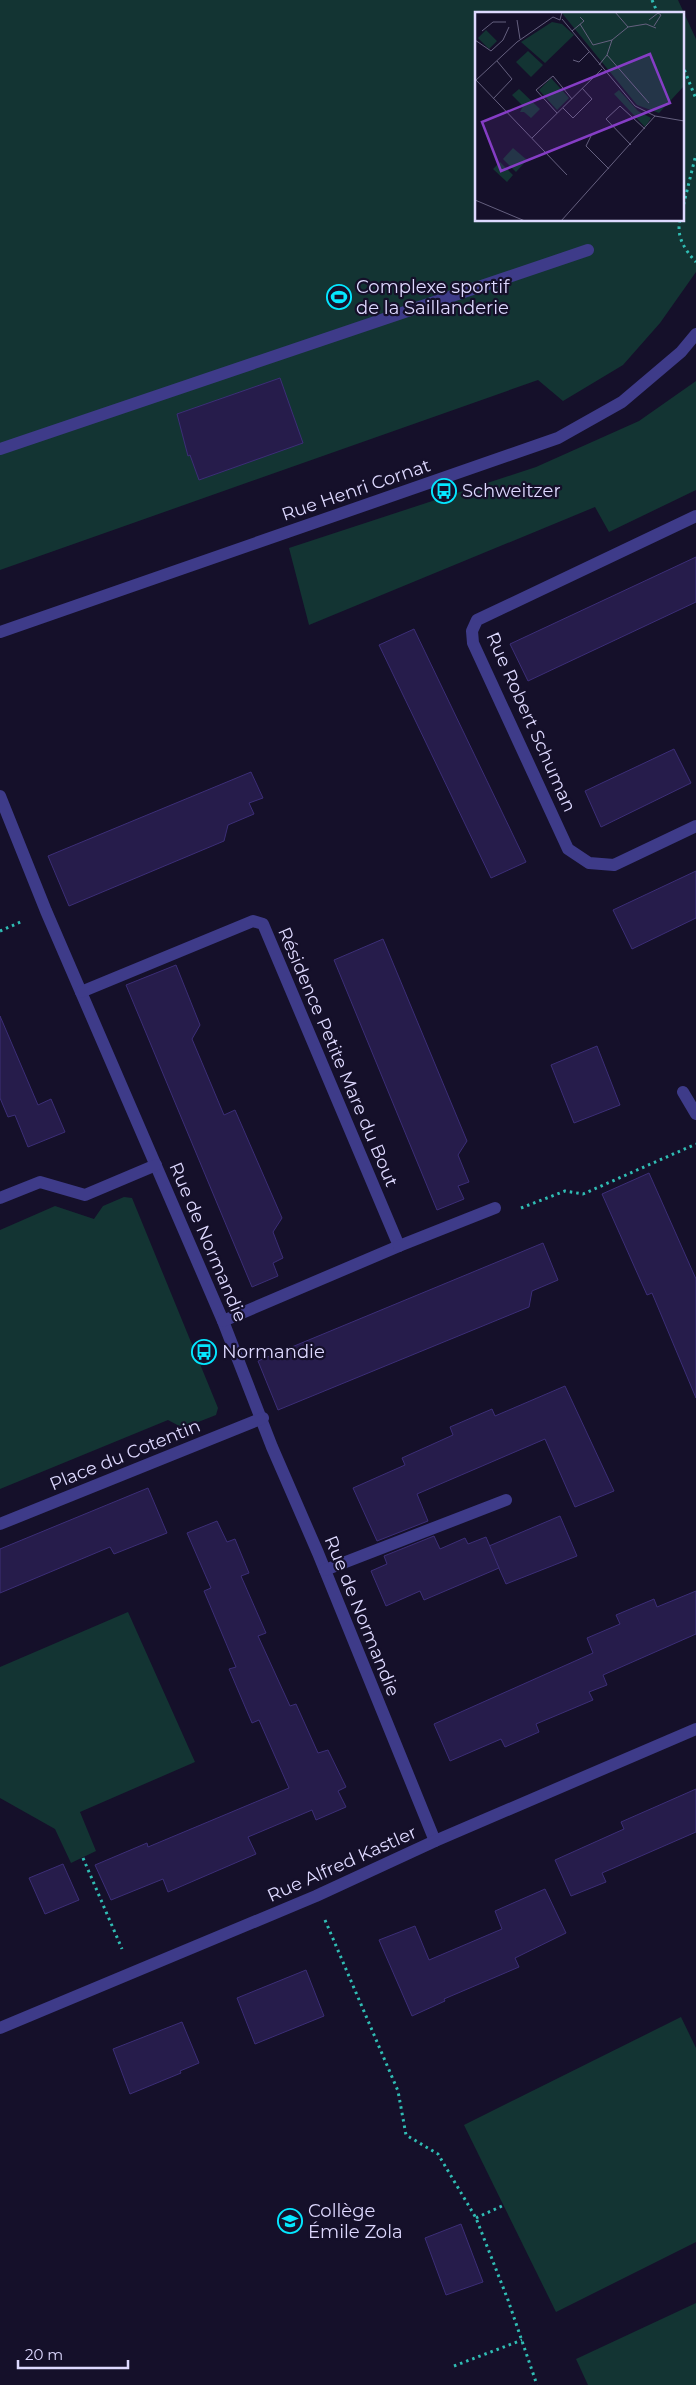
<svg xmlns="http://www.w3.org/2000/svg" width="696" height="2385" font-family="Montserrat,sans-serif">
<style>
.green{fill:#133433;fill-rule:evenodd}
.building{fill:#261c4b;stroke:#3c2e77}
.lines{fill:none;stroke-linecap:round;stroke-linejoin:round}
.path{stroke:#30bdb4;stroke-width:3;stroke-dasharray:2.5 4;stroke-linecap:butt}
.minor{stroke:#3e3b89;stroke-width:12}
.labels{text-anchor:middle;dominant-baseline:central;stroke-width:4.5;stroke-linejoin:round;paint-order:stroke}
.poi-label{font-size:18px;fill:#ded9ff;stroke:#15102a;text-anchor:start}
.street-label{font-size:18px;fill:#ded9ff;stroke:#15102a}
.inset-road{fill:none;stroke:#65607f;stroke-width:1}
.view{fill:#853dc5;fill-opacity:0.15;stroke:#853dc5;stroke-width:2.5}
.inset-edge{fill:none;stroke:#ded9ff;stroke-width:2.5}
</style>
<rect width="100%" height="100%" fill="#15102a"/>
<g class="green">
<path d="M0 0H678L696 39V272L660 323 623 365 563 401 538 380 0 570ZM476 14H682V220H476Z"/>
<polygon points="696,381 696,490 609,532 595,507 309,625 289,548 536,467 639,421"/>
<polygon points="124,1197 132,1198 218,1408 216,1415 183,1428 168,1420 0,1489 0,1230 55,1206 94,1219 103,1206"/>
<polygon points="128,1612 195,1762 80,1812 96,1851 71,1863 55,1829 0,1798 0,1667"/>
<polygon points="681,2017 696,2048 696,2242 556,2312 464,2125"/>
<polygon points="696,2303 696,2385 588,2385 576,2359"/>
</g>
<g class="building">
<polygon points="280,378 303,443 199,480 190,455 188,456 177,414"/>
<polygon points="696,557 696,602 528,681 510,644"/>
<polygon points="414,629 526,862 491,878 379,645"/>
<polygon points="674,749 691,783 601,827 585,791"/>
<polygon points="251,772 263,798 249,803 254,814 228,825 224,841 69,906 48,856"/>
<polygon points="696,871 696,918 632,949 613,910"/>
<polygon points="383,939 467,1141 458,1155 469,1182 458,1186 464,1199 437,1210 334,960"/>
<polygon points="176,965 200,1025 192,1039 224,1115 235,1110 282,1218 273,1232 283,1258 273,1263 278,1276 252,1287 126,985"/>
<polygon points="0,1016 38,1105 51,1099 65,1132 28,1147 15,1115 8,1117 0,1098"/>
<polygon points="597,1046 620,1105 574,1123 551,1065"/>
<polygon points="649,1173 696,1279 696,1398 652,1293 647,1295 602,1194"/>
<polygon points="543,1243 558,1280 532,1291 529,1307 278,1410 258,1361"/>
<polygon points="565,1386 614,1491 575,1507 545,1439 417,1494 428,1521 377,1541 353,1488 405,1465 402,1458 453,1435 450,1427 492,1409 495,1416"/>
<polygon points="148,1488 167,1533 114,1554 110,1547 0,1593 0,1549"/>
<polygon points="560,1516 577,1556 506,1584 489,1546"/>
<polygon points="217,1521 227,1542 235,1539 249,1573 241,1576 266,1633 258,1636 290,1706 296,1704 318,1753 328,1750 346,1787 338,1791 346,1807 316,1820 312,1810 248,1837 256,1854 168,1892 163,1879 111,1900 95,1865 147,1843 148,1847 289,1788 259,1720 252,1723 229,1669 236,1667 204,1591 211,1588 187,1533"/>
<polygon points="434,1536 440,1549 465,1538 468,1544 486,1537 499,1568 424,1600 420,1591 386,1606 371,1571 387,1564 384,1556"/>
<polygon points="696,1591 696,1634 603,1675 607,1685 589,1692 593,1700 536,1724 539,1732 505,1747 501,1739 450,1761 434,1724 593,1653 587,1638 620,1624 616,1615 654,1599 657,1607"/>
<polygon points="696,1789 696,1832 602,1873 606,1882 571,1896 555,1860 624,1829 621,1822"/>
<polygon points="63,1864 79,1900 45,1914 29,1878"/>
<polygon points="545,1889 566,1933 515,1958 519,1967 444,1999 445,2001 412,2016 379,1940 415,1926 429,1960 502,1929 495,1911"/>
<polygon points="306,1970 324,2016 255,2044 237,1998"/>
<polygon points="182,2022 199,2063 180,2071 181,2073 130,2094 113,2049"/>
<polygon points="461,2224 483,2282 446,2295 425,2238"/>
</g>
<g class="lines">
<g class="path">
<polyline points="652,0 658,14"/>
<polyline points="682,64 696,99"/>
<polyline points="682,211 696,154"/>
<path d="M680 220C676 237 685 250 696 262"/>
<polyline points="0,931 23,921"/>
<polyline points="521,1208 565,1191 583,1194 696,1144"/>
<polyline points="83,1858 122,1949"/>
<polyline points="325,1920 398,2091 406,2135 438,2154 476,2218 508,2300 537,2385"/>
<polyline points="476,2218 504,2205"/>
<polyline points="454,2366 522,2340"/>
</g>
<g class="minor">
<polyline points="0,449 588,250"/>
<polyline points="696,516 477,620 472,631 473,643 568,849 589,863 614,865 696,826"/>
<polyline points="0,632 558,438 622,402 681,352 696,334"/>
<polyline points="0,796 46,911 223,1321 272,1447 318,1553 435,1841"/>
<polyline points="81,992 253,921 263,924 399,1246 223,1321"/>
<polyline points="683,1092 696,1114"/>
<polyline points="0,1198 40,1182 85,1195 156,1165"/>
<polyline points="399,1246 495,1208"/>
<polyline points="0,1524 263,1418"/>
<polyline points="325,1570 506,1500"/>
<polyline points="0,2028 316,1896 435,1841 696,1729"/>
</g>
</g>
<defs>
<symbol id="stadium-ring" viewBox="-11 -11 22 22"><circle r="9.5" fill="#15102a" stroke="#05e7ff" stroke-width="1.5"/><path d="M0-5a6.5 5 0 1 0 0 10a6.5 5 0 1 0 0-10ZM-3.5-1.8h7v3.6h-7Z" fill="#05e7ff"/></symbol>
<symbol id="bus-ring" viewBox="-11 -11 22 22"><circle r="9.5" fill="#15102a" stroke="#05e7ff" stroke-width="1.5"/><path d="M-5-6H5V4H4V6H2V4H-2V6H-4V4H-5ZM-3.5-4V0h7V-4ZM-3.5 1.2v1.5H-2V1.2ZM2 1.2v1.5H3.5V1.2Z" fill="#05e7ff"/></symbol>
<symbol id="school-ring" viewBox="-11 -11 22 22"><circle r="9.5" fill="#15102a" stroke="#05e7ff" stroke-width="1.5"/><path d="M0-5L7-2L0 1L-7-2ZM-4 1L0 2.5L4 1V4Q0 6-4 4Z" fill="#05e7ff"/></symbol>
</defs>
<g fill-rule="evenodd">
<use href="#stadium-ring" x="325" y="283" width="28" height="28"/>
<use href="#bus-ring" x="430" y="477" width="28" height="28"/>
<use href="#bus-ring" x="190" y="1338" width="28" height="28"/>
<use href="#school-ring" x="276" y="2207" width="28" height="28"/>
</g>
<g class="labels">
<g class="poi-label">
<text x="356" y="287">Complexe sportif<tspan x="356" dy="21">de la Saillanderie</tspan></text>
<text x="462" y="491">Schweitzer</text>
<text x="222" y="1352">Normandie</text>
<text x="308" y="2211">Collège<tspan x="308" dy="21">Émile Zola</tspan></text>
</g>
<g class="street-label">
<text transform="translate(356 490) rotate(-19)">Rue Henri Cornat</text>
<text transform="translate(531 722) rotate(66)">Rue Robert Schuman</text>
<text transform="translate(338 1057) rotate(67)">Résidence Petite Mare du Bout</text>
<text transform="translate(208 1242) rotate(67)">Rue de Normandie</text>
<text transform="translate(125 1455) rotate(-22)">Place du Cotentin</text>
<text transform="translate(362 1616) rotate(68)">Rue de Normandie</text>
<text transform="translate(342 1864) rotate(-24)">Rue Alfred Kastler</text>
</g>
</g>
<g transform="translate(475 12)">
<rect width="209" height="209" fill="#15102a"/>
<path d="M86 0H209V74L184 101 162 93ZM77 10 87 12 99 23 70 51 46 30ZM11 18 22 29 14 37 3 26ZM53 39 68 53 56 65 41 50ZM76 66 94 86 82 98 64 78ZM44 77 65 97 56 106 49 100H45L48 94 37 83ZM144 78 163 99 176 106 170 115 139 82ZM38 136 52 148 41 160 28 147ZM25 150 38 163 32 170 18 157Z" fill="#133433"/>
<path class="inset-road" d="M140 0 153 15M78 5 85 8 87 0M87 7 160 94 180 104 209 109M42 8 45 27M174 8 183 1 186 3 179 14M105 12 118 33 137 28M7 19 18 10H31M97 19 109 9 105 5M0 28 16 39 28 28 34 15M132 43 137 28 153 15 171 12 181 16M98 48 104 50 114 40M124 53 132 43 174 91M1 68 92 163M0 69 42 30 78 5M18 87 37 67 22 49M88 96 98 106 117 87 107 76M82 101 61 78 78 64 97 87M117 122 111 134 134 157M57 126 127 57M156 133 131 107 145 94 170 117M0 188 50 209M86 209 180 104"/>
<path class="view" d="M175 42 195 91 26 159 7 110Z"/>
<rect width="209" height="209" class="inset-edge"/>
</g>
<path d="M18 2360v8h110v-8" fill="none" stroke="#ded9ff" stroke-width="2.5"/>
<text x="25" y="2360" font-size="15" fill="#ded9ff" stroke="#15102a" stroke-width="4" paint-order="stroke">20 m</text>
</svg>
